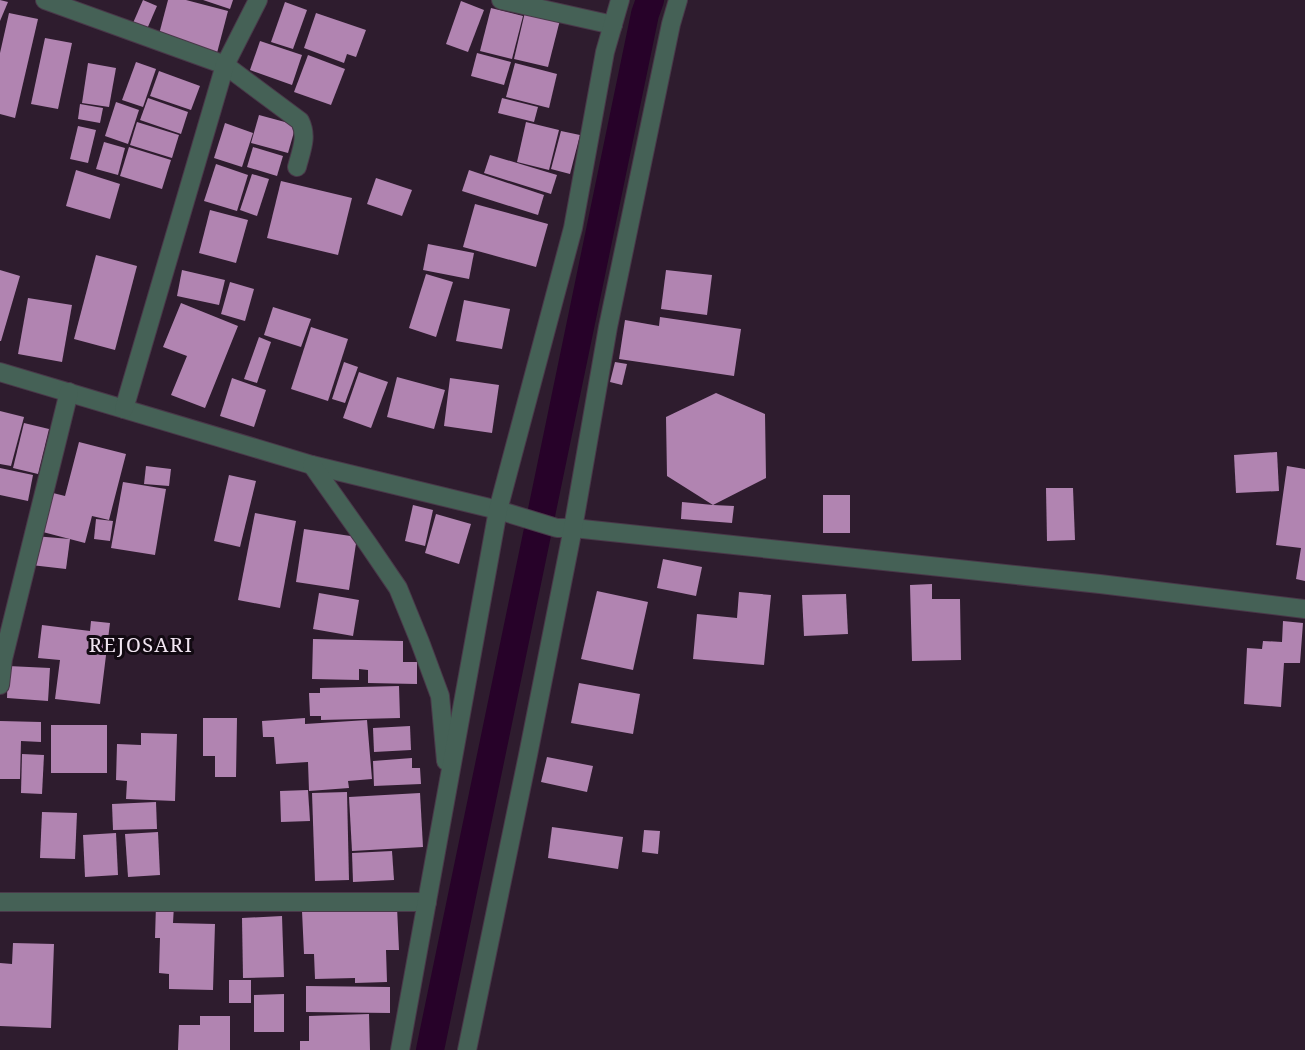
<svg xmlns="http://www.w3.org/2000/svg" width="1305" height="1050" font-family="'Noto Serif',serif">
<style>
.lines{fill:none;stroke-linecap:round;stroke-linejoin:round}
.canal{stroke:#270229;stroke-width:28}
.building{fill:#b184b1}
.street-casing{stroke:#493849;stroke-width:20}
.street{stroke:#456156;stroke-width:18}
.labels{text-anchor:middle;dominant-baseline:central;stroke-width:6;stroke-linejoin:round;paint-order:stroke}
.quarter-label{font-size:20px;letter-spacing:1.5px;fill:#f1e5f1;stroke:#120a12}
</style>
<rect width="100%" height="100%" fill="#2e1c2e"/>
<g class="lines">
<polyline class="canal" points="430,1050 645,14 650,0"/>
</g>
<g class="building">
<polygon points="0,0 8,2 0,21"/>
<polygon points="143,0 157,6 147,29 133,23"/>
<polygon points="168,0 186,0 228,11 217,53 158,38"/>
<polygon points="203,0 233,0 230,9"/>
<polygon points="461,1 484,10 468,52 446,44"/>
<polygon points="285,2 307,10 293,49 271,42"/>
<polygon points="491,8 523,16 512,59 480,51"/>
<polygon points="525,12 560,20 548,67 514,59"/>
<polygon points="9,13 38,19 15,118 0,114 0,53"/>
<polygon points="316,13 366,30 356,57 347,54 344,63 304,48"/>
<polygon points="45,38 72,43 58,109 31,104"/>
<polygon points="260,41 302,55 292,85 250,70"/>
<polygon points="477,53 511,62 504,85 471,76"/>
<polygon points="308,55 345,69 331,105 294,92"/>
<polygon points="136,62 156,69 143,107 122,100"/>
<polygon points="88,63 116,68 109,107 82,103"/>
<polygon points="515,63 557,74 549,108 506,97"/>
<polygon points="159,71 200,86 191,110 150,96"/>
<polygon points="148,98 188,112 181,134 140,120"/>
<polygon points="502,98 538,107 534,122 498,113"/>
<polygon points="116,102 139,110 128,144 105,136"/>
<polygon points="80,104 103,108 100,123 78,119"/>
<polygon points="259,115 296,125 288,153 251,143"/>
<polygon points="137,122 179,135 172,158 130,145"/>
<polygon points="526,122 559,130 549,170 517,162"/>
<polygon points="225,123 253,133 242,167 214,158"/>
<polygon points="78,126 96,130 88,163 70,159"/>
<polygon points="561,131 580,135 570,174 551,169"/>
<polygon points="104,142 125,148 118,175 96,169"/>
<polygon points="129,147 171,160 162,189 120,176"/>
<polygon points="253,147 283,156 277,176 247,167"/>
<polygon points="490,155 557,175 551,194 484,173"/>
<polygon points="216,164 248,175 237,211 204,201"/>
<polygon points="76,170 120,184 110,219 66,206"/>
<polygon points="469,170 544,195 538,215 462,191"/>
<polygon points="252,174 269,179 257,216 240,210"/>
<polygon points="376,178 412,190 402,216 367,204"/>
<polygon points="281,181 352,198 338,255 267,238"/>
<polygon points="475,204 548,224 536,267 463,247"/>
<polygon points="210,210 248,220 236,263 199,253"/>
<polygon points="428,244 474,253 469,279 423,270"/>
<polygon points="96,255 137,266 115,350 74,339"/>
<polygon points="0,270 20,276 1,341 0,341"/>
<polygon points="182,270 225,280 219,305 177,296"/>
<polygon points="666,270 712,275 707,315 661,309"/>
<polygon points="426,274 453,282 436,337 409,328"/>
<polygon points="230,282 254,289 245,321 221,314"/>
<polygon points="28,298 72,305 62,362 18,354"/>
<polygon points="464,300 510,309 502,349 456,341"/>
<polygon points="181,303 238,326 205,408 171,395 187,356 163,347"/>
<polygon points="273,307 311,319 301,347 264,335"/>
<polygon points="660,317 741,329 734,376 619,359 625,320 659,326"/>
<polygon points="311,327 348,339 328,401 291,389"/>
<polygon points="259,337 271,342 257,383 244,379"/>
<polygon points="344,362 358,367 345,403 332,399"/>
<polygon points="615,362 627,364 622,385 610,382"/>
<polygon points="359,372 388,382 371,428 343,418"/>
<polygon points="397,377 445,390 434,429 387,417"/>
<polygon points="232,378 266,390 254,427 220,416"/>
<polygon points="450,378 499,385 492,433 444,426"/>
<polygon points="716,393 765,414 766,478 713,505 734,506 732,523 681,519 682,502 713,505 667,476 666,417"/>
<polygon points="0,411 24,417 11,466 0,464"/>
<polygon points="24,423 49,429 38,474 13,468"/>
<polygon points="79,442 126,454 109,520 92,516 85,543 39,531 49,492 65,496"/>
<polygon points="1277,452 1279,491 1236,493 1234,455"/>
<polygon points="146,466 171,469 169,486 144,484"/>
<polygon points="1287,466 1305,469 1305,581 1296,579 1301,548 1276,545"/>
<polygon points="0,468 33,475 28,501 0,495"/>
<polygon points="229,475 256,481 240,547 214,541"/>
<polygon points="123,482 166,489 155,555 111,548"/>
<polygon points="1046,488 1073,488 1075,540 1047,541"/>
<rect x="823" y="495" width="27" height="38"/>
<polygon points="413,505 433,510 425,546 405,541"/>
<polygon points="255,513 296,521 280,608 238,600"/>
<polygon points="436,514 471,524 459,564 425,553"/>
<polygon points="96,519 113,521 110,541 94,539"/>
<polygon points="304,529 357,537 349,590 296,582"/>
<polygon points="34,536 70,539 66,569 31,565"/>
<polygon points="663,559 702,567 696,596 657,588"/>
<polygon points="932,584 932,599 960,599 961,660 912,661 910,585"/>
<polygon points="597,591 648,602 633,670 581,659"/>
<polygon points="739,592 771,595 764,665 693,659 697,614 737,618"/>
<polygon points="319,593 359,600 353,636 313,629"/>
<polygon points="846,594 848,634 804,636 802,595"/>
<polygon points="91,621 110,623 100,704 55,699 60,660 38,658 42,625 90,631"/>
<polygon points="1283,621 1303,623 1300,663 1284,663 1281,707 1244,704 1247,648 1262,649 1263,641 1282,642"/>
<polygon points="313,639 403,641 403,662 417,662 417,684 368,683 368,670 359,669 359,680 312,679"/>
<polygon points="8,666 50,668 48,701 7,698"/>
<polygon points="579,683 640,694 633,734 571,723"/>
<polygon points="399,686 400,718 321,720 321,716 310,716 309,693 320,693 320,688"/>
<polygon points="203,718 237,718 236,777 215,777 215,756 203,756"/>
<polygon points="305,718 305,724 367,720 372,779 348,781 349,788 309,791 308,762 276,764 274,737 263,737 262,721"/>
<polygon points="0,721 41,722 41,742 21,741 20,779 0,779"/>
<rect x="51" y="725" width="56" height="48"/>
<polygon points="410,726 411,750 374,752 373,728"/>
<polygon points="141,733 177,734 175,801 126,799 127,781 116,780 117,744 141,745"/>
<polygon points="22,754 44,755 42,794 21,793"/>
<polygon points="547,757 593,766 587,792 541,782"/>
<polygon points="412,758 412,768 420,768 421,784 374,786 373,761"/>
<polygon points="308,790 310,821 281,822 280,791"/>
<polygon points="347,792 349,880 315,881 312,793"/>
<polygon points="420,793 423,847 352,851 349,797"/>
<polygon points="156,802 157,829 113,830 112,804"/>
<polygon points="42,812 77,813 75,859 40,858"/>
<polygon points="552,827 623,837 618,869 548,858"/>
<polygon points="644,830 660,831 658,854 642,852"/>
<polygon points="158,832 160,875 128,877 125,834"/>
<polygon points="116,833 118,875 85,877 83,835"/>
<polygon points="392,851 394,880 353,882 352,853"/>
<polygon points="156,904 174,905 173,923 215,924 213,990 169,989 169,974 159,973 160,938 155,938"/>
<polygon points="397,907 399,950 386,950 387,982 355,983 355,978 315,979 314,954 304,954 302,911"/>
<polygon points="282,916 284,977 243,978 242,918"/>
<polygon points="13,943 54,944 51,1028 0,1026 0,963 12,964"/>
<rect x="229" y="980" width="22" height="23"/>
<polygon points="306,986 390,987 390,1013 306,1012"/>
<polygon points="284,994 284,1032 254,1032 254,995"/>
<polygon points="369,1014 370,1050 300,1050 300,1041 309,1041 309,1016"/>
<polygon points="200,1016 230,1016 230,1050 178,1050 179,1025 200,1025"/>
</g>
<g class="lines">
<defs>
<g id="street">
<path d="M45 0 225 65 300 121C308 137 301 151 297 167"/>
<polyline points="501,0 613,25"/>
<polyline points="0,372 312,465 498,510 557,528 573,528 1100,584 1305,609"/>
<polyline points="124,409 225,65 258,0"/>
<polyline points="312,465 368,544 398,588 420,642 440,696 446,761"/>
<polyline points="0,685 3,659 69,392"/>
<polyline points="0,902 427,902"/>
<polyline points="400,1050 498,510 573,228 605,52 620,0"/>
<polyline points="467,1050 528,755 573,528 608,327 671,24 678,0"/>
</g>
</defs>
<use href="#street" class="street-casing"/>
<use href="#street" class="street"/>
</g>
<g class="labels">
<g class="quarter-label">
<text x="141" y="644">REJOSARI</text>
</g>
</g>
</svg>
